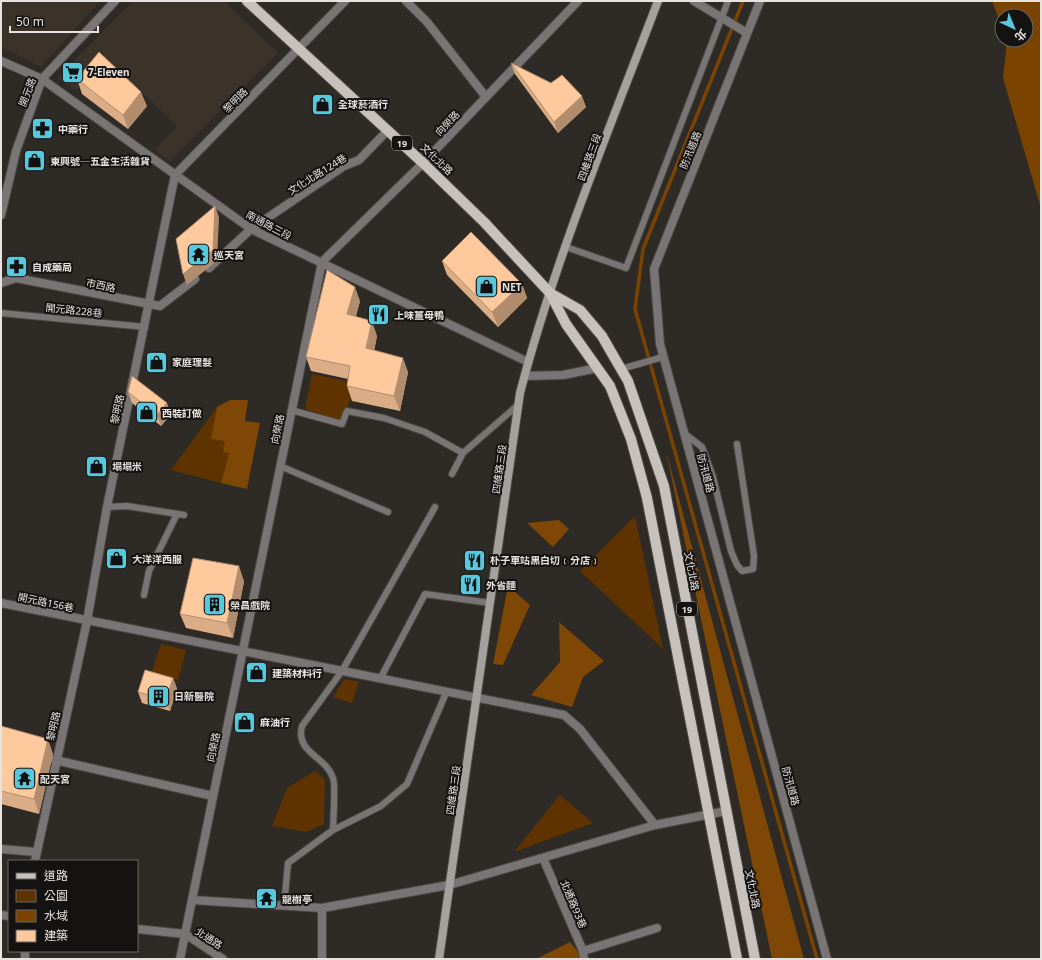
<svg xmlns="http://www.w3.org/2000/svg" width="1042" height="960" font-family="'Noto Sans','Noto Sans TC',sans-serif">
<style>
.built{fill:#3b322a}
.green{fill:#5e3300}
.forest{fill:#7f4705}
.water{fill:#7a4300}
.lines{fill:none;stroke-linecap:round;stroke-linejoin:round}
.stream{stroke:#7a4300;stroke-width:3.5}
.lane-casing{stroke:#4b4844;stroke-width:8}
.street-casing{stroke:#4b4844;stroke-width:10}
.secondary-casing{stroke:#4b4844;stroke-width:10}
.primary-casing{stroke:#4b4844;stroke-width:12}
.lane{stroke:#787574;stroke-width:6}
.street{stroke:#787574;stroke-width:8}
.secondary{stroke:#a4a09d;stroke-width:8}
.primary{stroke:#c6c1bd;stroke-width:10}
.wall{fill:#daad87}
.shaded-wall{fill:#b18d6e}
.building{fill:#fdc99d;stroke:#b18d6e}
.labels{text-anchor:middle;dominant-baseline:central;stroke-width:4;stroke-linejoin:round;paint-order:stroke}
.shield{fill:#151311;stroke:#a7a5a2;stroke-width:1}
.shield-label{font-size:9px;font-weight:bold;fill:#e6e3e0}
.poi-label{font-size:10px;font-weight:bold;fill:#e6e3e0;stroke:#151311;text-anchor:start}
.street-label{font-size:10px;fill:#e6e3e0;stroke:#151311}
</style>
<rect width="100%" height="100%" fill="#2e2a26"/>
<g class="built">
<polygon points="1,1 100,1 41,67 1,47"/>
<polygon points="133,1 224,1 278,53 170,161 154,150 177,126 105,58 76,91 57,78"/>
</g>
<g class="green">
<polygon points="312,374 355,383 343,422 305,409"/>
<polygon points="217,407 211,439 225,441 229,453 221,483 171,470"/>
<polygon points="635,516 663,649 580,571"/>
<polygon points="161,644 186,650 178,680 151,674"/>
<polygon points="344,679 359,682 352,703 333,697"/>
<polygon points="315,771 325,780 324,824 307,832 272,826 287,788"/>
<polygon points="560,795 593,823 514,852"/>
</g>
<g class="forest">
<polygon points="230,400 248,400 245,421 260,423 247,489 221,483 229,453 223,452 225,441 211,439 217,407"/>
<polygon points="666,451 804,959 772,959"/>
<polygon points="559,520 569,529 553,547 527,523"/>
<polygon points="508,586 530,605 503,665 493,664"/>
<polygon points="559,622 604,661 583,677 572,707 531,695 560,662"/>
<polygon points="570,942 579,953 579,959 536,959"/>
</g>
<polygon class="water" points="992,1 1041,1 1041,208 1003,78 1007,40 1026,40 1026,16 1002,16 1002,27"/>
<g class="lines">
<polyline class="stream" points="743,1 643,249 635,309 817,959"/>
<defs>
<g id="lane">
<polyline points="566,247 626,268 728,1"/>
<polyline points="1,313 145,327"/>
<polyline points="621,369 663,357"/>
<polyline points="291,410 342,424 347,411 384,418 425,432 463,453"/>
<polyline points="685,434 702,447 713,477 731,551 737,565 742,571 753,569 754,556 737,444"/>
<polyline points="280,466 388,512"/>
<polyline points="452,474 463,453 519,404"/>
<polyline points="107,507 127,506 184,515"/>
<polyline points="144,595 149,571 177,514"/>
<polyline points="380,679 425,594 490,603"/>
<path d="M333 830C333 819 336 786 333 778 326 756 295 753 302 726L342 671 435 507"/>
<polyline points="284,906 288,863 333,830 381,806 407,784 446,693"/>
</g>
<g id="street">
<polyline points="406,1 427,22 486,97"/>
<polyline points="694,1 747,33"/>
<polyline points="760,1 654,269 660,344 827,959"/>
<polyline points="1,61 42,79 251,229 528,362"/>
<polyline points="1,215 16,151 42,79 115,1"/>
<polyline points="209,268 251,229 344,166 359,160 388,130"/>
<polyline points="1,283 16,278 160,306 195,279"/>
<polyline points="525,376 563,375 598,368"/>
<polyline points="1,603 564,715 580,729 655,825"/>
<polyline points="55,760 213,796"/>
<polyline points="1,849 36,852"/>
<polyline points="543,858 583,951 584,959"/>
<polyline points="35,861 87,621 107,507 175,175 345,1"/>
<polyline points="192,900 322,908 449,885 655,825 726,811"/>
<polyline points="322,908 322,959"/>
<polyline points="1,915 9,916"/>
<polyline points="137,929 185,934 223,959"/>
<polyline points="25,951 25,959"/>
<polyline points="583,951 657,928"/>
<polyline points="180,959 322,262 423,163 578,1"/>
</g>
<path id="secondary" d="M439 959 520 393C555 259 609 130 658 1"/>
<g id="primary">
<polyline points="247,1 423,163 484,222 550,293 566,324 610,386 631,439 647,498 737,959"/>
<polyline points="550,293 580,310 602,336 614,357 628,381 664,486 755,959"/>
</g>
</defs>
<use href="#lane" class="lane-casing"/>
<use href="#street" class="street-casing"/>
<use href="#secondary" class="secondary-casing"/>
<use href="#primary" class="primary-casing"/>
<use href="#lane" class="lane"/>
<use href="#street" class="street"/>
<use href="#secondary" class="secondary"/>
<use href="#primary" class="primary"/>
</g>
<g class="wall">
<polygon points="511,63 586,107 558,133 515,74"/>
<polygon points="77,79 147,106 128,129 82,94"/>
<polygon points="442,261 522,284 527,298 498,327 447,275"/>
<polygon points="360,301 356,316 377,336 374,350 408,372 400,411 352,401 347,386 348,379 311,371 306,357"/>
<polygon points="128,392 171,414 161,426 132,403"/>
<polygon points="244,581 233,638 186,628 180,614"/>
<polygon points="173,678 177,689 170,711 142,703 138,692"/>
<polygon points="1,726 53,754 39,814 1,804"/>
</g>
<g class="shaded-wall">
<polygon points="141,92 147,106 128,129 123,115"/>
<polygon points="582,96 586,107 558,133 554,122"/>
<polygon points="215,206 219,217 217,261 187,285 183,274"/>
<polygon points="522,284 527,298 498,327 492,312"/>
<polygon points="355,287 360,301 352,328 347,314"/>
<polygon points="372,321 377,336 372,363 366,348"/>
<polygon points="403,358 408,372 400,411 394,396"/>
<polygon points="167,403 171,414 161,426 157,415"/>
<polygon points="239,566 244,581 233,638 227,623"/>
<polygon points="173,678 177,689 170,711 166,700"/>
<polygon points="48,739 53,754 39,814 34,799"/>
</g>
<g class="building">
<polygon points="99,52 141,92 123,115 77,79"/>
<polygon points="511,63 551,83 562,75 582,96 554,122"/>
<polygon points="215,206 213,250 183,274 176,239"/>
<polygon points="471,232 522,284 492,312 442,261"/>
<polygon points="327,270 355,287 347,314 372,321 366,348 403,358 394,396 347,386 350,366 306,357"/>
<polygon points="132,376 167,403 157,415 128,392"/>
<polygon points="193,558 239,566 227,623 180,614"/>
<polygon points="145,670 173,678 166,700 138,692"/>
<polygon points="1,726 48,739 34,799 1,791"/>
</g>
<defs>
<symbol id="supermarket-square" viewBox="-11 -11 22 22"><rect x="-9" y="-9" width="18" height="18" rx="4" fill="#55cadf" stroke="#151311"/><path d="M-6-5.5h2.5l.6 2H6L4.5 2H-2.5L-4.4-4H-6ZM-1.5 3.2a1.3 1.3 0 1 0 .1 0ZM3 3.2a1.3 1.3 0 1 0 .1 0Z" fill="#111"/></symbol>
<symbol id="shop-square" viewBox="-11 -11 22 22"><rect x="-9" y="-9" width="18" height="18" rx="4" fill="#55cadf" stroke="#151311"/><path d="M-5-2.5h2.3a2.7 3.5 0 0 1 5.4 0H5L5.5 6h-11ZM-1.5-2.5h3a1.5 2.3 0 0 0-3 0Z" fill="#111"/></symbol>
<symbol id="pharmacy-square" viewBox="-11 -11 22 22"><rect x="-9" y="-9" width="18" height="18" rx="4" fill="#55cadf" stroke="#151311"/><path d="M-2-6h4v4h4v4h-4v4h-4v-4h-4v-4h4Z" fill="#111"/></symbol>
<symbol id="temple-square" viewBox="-11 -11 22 22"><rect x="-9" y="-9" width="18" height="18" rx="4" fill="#55cadf" stroke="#151311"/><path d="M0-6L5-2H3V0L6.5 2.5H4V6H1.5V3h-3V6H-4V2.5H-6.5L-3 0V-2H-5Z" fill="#111"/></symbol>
<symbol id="restaurant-square" viewBox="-11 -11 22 22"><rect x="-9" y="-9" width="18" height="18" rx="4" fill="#55cadf" stroke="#151311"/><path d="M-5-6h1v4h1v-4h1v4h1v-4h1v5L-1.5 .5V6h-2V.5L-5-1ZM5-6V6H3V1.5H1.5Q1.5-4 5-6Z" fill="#111"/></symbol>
<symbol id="building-square" viewBox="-11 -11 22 22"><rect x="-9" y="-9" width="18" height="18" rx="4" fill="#55cadf" stroke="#151311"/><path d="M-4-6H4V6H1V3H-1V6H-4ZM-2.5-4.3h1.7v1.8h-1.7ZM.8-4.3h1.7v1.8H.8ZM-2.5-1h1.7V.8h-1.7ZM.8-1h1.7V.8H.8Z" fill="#111"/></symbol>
</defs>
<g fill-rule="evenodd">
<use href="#supermarket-square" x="60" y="60" width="25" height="25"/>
<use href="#shop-square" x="310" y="92" width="25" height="25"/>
<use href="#pharmacy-square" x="30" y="116" width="25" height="25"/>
<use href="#shop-square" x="22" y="148" width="25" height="25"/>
<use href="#temple-square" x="186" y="242" width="25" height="25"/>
<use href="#pharmacy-square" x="4" y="254" width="25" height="25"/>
<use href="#shop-square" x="474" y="274" width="25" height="25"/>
<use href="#restaurant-square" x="366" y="302" width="25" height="25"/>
<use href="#shop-square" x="144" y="350" width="25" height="25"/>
<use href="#shop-square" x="134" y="400" width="25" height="25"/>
<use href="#shop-square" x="84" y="454" width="25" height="25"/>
<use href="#shop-square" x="104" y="546" width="25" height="25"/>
<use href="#restaurant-square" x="462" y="548" width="25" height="25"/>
<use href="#restaurant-square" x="458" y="572" width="25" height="25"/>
<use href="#building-square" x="202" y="592" width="25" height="25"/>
<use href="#shop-square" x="244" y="660" width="25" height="25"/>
<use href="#building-square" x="146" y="684" width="25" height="25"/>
<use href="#shop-square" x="232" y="710" width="25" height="25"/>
<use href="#temple-square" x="12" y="766" width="25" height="25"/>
<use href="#temple-square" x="254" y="886" width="25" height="25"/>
</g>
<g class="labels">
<g class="shield">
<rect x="392" y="136" width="20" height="14" rx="3"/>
<rect x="677" y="602" width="20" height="14" rx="3"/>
</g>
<g class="shield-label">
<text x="402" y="143">19</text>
<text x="687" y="609">19</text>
</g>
<g class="poi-label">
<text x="88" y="72">7-Eleven</text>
<text x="338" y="104">全球菸酒行</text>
<text x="58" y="129">中藥行</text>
<text x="50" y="161">東興號─五金生活雜貨</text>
<text x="214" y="255">巡天宮</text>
<text x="32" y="267">自成藥局</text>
<text x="502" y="287">NET</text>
<text x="394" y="315">上味薑母鴨</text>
<text x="172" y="362">家庭理髮</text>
<text x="162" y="413">西裝訂做</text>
<text x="112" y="466">塌塌米</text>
<text x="132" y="559">大洋洋西服</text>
<text x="490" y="560">朴子車站黑白切﹝分店﹞</text>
<text x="486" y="585">外省麵</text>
<text x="230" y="605">榮昌戲院</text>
<text x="272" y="673">建築材料行</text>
<text x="174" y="696">日新醫院</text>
<text x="260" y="722">麻油行</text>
<text x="40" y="779">配天宮</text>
<text x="282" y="899">龍樹亭</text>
</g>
<g class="street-label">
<text transform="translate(27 92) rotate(-69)">開元路</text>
<text transform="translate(235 100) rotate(-45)">黎明路</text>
<text transform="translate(447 123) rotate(-46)">向榮路</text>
<text transform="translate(690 150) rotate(-68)">防汛道路</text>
<text transform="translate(589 157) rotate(-70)">四維路三段</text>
<text transform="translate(437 159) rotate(44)">文化北路</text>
<text transform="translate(317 174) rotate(-32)">文化北路124巷</text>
<text transform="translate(269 225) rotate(28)">南通路三段</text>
<text transform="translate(101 285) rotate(12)">市西路</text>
<text transform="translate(74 310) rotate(6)">開元路228巷</text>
<text transform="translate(117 409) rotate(-78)">黎明路</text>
<text transform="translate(277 429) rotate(-79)">向榮路</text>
<text transform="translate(499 469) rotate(-82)">四維路三段</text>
<text transform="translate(706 473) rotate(75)">防汛道路</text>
<text transform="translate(692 571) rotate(79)">文化北路</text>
<text transform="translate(46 602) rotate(12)">開元路156巷</text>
<text transform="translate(53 726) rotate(-77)">黎明路</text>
<text transform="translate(213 747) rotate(-78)">向榮路</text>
<text transform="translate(791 786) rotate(75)">防汛道路</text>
<text transform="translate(453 790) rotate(-82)">四維路三段</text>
<text transform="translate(753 889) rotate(79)">文化北路</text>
<text transform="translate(574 904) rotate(67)">北通路93巷</text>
<text transform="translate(209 938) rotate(33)">北通路</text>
</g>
</g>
<rect width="1042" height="960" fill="none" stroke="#e6e3e0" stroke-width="4"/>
<rect x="8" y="860" width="130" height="92" fill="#151311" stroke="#696664"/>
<rect x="16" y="873" width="20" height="6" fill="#c6c1bd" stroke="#696664"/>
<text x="44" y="880" font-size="12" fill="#e6e3e0">道路</text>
<rect x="16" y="890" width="20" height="12" fill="#5e3300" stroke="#696664"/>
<text x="44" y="900" font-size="12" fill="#e6e3e0">公園</text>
<rect x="16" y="910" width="20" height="12" fill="#7a4300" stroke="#696664"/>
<text x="44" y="920" font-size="12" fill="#e6e3e0">水域</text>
<rect x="16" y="930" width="20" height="12" fill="#fdc99d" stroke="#696664"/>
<text x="44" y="940" font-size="12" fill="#e6e3e0">建築</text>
<g transform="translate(1014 28) rotate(136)"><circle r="19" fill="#151311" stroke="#696664"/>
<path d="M0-3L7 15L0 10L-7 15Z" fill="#55cadf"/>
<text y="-6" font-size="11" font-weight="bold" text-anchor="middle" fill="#e6e3e0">北</text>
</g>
<path d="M10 26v6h88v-6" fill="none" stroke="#e6e3e0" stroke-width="2"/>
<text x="16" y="26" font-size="12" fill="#e6e3e0" stroke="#151311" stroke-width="3" paint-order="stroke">50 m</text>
</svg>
